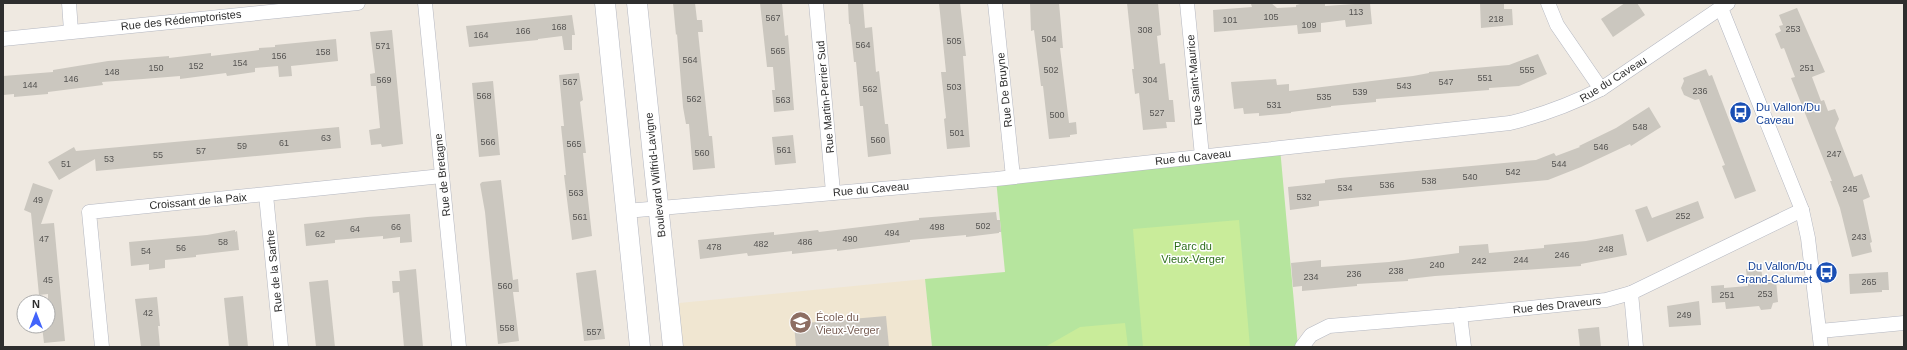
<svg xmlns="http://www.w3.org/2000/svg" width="1907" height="350" font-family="Helvetica,sans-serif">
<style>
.education{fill:#f0e6d1}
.green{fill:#b6e59e}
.pitch{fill:#c9ec9a}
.building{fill:#cbc7bf}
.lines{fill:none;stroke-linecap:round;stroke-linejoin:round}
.street-casing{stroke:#b4b7c1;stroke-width:15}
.secondary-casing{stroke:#b4b7c1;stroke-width:21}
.street{stroke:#fff;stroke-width:14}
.secondary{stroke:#fff;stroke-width:20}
.labels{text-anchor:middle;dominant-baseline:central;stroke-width:3;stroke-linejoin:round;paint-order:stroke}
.number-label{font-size:9px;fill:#555452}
.street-label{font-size:11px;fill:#2e2e2e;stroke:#fff}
.transit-label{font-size:11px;fill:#164399;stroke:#fff;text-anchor:start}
.park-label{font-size:11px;fill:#2c6e1b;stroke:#fff}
.education-label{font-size:11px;fill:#785e54;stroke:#fff;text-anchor:start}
</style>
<rect width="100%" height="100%" fill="#efe9e1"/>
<polygon class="education" points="925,279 932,347 673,347 669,304"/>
<polygon class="green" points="1280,148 1298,347 932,347 925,279 1005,272 996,179"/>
<g class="pitch">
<polygon points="1239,220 1250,347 1143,347 1133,229"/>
<polygon points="1125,323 1128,347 1045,347 1080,327"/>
</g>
<g class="building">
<polygon points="673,3 695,3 697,20 702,20 703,32 698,32 709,136 712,136 715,168 693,170 689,124 686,124 683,107 677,34 676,35"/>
<polygon points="760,3 782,3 785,36 788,35 794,110 774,112 772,90 775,90 773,67 767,67"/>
<polygon points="848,3 863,3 865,28 872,27 876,72 879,71 885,124 888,124 891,154 868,157 863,106 860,106 856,62 854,62 850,24 849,24"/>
<polygon points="939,3 960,3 966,56 963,56 970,147 947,149 944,119 946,118 941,72 946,72"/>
<polygon points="1030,3 1059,3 1063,48 1060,48 1069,123 1076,122 1077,134 1070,135 1070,137 1049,139 1043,86 1041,86 1034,30 1031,31"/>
<polygon points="1127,3 1158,3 1161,35 1157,36 1160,64 1165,63 1169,100 1173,100 1175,122 1166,122 1167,128 1143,130 1139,93 1135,94 1132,69 1134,69"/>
<polygon points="1261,3 1271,3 1277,8 1296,7 1296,5 1304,3 1325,3 1325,6 1370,3 1372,24 1346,27 1345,20 1321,23 1321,32 1298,34 1297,25 1214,32 1213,10 1252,7 1251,4"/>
<polygon points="1480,3 1504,3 1504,9 1512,9 1513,25 1481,28"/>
<polygon points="1625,3 1637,3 1645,15 1613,37 1601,19"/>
<polygon points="1797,8 1825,72 1812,77 1821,101 1824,100 1828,111 1835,109 1839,119 1835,128 1854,177 1862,174 1870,197 1863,200 1872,242 1870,243 1872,252 1852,257 1840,208 1830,181 1832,181 1791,78 1795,77 1784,48 1781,49 1775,34 1781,31 1779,26 1783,25 1779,15"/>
<polygon points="572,15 575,35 572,35 572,50 564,50 562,36 538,39 538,40 469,47 466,26"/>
<polygon points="392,30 403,144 382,147 381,144 371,145 369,130 380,128 376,86 371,86 370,74 375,73 375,72 370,32"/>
<polygon points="336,39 338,61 291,66 292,76 279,77 278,66 255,68 255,72 227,76 226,73 180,79 180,76 143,79 102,82 103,85 48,92 48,94 14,97 14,94 3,95 3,76 53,72 53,70 108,61 169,56 169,58 211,53 211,56 259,50 259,48 275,47 275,45"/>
<polygon points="1538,54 1547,74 1519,86 1489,88 1489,90 1376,99 1376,102 1331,106 1331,107 1291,112 1291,113 1259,116 1259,113 1244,114 1243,108 1234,109 1231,82 1276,79 1277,85 1289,84 1289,91 1413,76 1429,73 1429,72 1509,65"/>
<polygon points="1706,69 1709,76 1712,75 1756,191 1735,199 1722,166 1725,165 1699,99 1695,100 1684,95 1681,88 1684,81 1683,78"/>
<polygon points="579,73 583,100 580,102 586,153 583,153 592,236 572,240 564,175 566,175 561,126 564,126 559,75"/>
<polygon points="493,81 500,155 479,157 472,83"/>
<polygon points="1649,107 1661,127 1631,146 1630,144 1581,167 1548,180 1319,201 1319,206 1290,210 1288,187 1325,183 1325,180 1340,178 1536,160 1554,153 1556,156 1580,147 1579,146 1616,128"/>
<polygon points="339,127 341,148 96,171 95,159 59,180 48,162 74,147 76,151"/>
<polygon points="793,135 796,163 775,165 772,137"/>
<polygon points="501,180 513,280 518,279 519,292 513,292 519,341 498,344 485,212 480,184 482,182"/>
<polygon points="33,183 53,190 41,224 54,223 65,341 44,343 42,326 48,326 48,294 39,295 31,213 24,210"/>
<polygon points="1698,201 1704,218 1647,242 1635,210 1647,206 1652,218"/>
<polygon points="996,212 997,220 1000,220 1001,232 999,232 999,233 966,237 966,235 910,240 910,242 837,251 837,249 792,254 792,251 748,256 747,253 700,259 698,240 774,232 774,235 818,230 819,232 919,220 919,218"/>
<polygon points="410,214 412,242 400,243 400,237 383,239 383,236 335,240 335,243 306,246 304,224 367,217"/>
<polygon points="235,230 235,232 237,231 239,250 196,255 196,257 165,260 165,268 149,270 149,264 131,266 129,242 207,235"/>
<polygon points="1623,234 1627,255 1581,264 1581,266 1435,276 1408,279 1408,281 1357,284 1357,286 1302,291 1302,286 1293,287 1291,263 1321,260 1321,267 1389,262 1459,253 1459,246 1488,244 1489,253 1544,248 1544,245 1586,241"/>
<polygon points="1761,268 1763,281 1776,280 1778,302 1773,303 1771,309 1761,310 1759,306 1726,309 1725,302 1712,303 1711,286 1724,285 1724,288 1748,286 1746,269"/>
<polygon points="416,269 423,347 404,347 399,292 393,293 392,281 400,281 399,271"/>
<polygon points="596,270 605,339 584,341 576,273"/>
<polygon points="1888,272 1889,290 1882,290 1882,292 1850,294 1849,274"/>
<polygon points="328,280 335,347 316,347 309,282"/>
<polygon points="243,296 248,347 229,347 224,298"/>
<polygon points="157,297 160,326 158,326 160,347 141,347 135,299"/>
<polygon points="1699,301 1701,325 1669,327 1667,306"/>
<polygon points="886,316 889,347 796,347 794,324"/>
<polygon points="1599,327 1601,347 1580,347 1578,329"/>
</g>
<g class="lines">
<defs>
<g id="street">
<polyline points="69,3 71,31"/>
<polyline points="425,3 459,347"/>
<polyline points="816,3 833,192"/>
<polyline points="995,3 1013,177"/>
<polyline points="1187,3 1202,156"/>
<polyline points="1548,3 1557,25 1601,89"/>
<polyline points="1721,8 1802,210 1808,238 1821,347"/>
<polyline points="3,39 358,3"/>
<polyline points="266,195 281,347"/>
<path d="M626 211 996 179 1510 123C1542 115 1572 104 1601 89L1728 3"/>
<polyline points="1631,293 1636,347"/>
<polyline points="1460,315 1464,347"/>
<polyline points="1820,331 1904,323"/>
<polyline points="102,347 89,212 442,176"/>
<polyline points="1302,347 1311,335 1329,326 1460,315 1606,300 1631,293 1802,210"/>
</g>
<g id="secondary">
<polyline points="605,3 640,347"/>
<polyline points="637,3 673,347"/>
</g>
</defs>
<use href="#street" class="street-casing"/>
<use href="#secondary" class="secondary-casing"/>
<use href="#street" class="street"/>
<use href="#secondary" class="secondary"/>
</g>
<defs>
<symbol id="bus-disc" viewBox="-11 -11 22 22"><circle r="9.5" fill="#1a4fb4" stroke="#fff"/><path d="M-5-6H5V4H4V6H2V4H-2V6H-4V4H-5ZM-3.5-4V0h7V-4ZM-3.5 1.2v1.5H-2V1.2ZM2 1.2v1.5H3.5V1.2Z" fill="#fff"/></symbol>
<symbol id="school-disc" viewBox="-11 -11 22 22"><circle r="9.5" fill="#8d6e63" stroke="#fff"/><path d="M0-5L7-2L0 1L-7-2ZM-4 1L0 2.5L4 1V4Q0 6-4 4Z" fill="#fff"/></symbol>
</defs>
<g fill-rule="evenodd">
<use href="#bus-disc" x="1728" y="100" width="25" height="25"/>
<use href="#bus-disc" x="1814" y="260" width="25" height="25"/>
<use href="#school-disc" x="788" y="310" width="25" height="25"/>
</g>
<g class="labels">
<g class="number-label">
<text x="1356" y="12">113</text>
<text x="1271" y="17">105</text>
<text x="773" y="18">567</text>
<text x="1496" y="19">218</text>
<text x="1230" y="20">101</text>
<text x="1309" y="25">109</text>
<text x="559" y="27">168</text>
<text x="1793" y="29">253</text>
<text x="1145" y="30">308</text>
<text x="523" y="31">166</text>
<text x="481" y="35">164</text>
<text x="1049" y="39">504</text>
<text x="954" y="41">505</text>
<text x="863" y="45">564</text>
<text x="383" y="46">571</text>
<text x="778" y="51">565</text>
<text x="323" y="52">158</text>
<text x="279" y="56">156</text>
<text x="690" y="60">564</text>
<text x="240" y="63">154</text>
<text x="196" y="66">152</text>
<text x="156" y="68">150</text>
<text x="1807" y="68">251</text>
<text x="1051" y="70">502</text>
<text x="1527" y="70">555</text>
<text x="112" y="72">148</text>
<text x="1485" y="78">551</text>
<text x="71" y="79">146</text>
<text x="384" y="80">569</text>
<text x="1150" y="80">304</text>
<text x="570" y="82">567</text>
<text x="1446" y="82">547</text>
<text x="30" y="85">144</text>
<text x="1404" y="86">543</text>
<text x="954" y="87">503</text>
<text x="870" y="89">562</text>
<text x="1700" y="91">236</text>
<text x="1360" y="92">539</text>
<text x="484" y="96">568</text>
<text x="1324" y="97">535</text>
<text x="694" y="99">562</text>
<text x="783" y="100">563</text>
<text x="1274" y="105">531</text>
<text x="1157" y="113">527</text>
<text x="1057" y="115">500</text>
<text x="1640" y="127">548</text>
<text x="957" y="133">501</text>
<text x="326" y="138">63</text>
<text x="878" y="140">560</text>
<text x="488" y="142">566</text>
<text x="284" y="143">61</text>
<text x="574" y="144">565</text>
<text x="242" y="146">59</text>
<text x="1601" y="147">546</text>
<text x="784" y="150">561</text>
<text x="201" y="151">57</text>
<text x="702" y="153">560</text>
<text x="1834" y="154">247</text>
<text x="158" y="155">55</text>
<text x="109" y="159">53</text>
<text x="66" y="164">51</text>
<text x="1559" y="164">544</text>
<text x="1513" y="172">542</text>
<text x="1470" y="177">540</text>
<text x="1429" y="181">538</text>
<text x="1387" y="185">536</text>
<text x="1345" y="188">534</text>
<text x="1850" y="189">245</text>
<text x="576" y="193">563</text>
<text x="1304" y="197">532</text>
<text x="38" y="200">49</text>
<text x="1683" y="216">252</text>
<text x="580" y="217">561</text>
<text x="983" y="226">502</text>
<text x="396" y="227">66</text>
<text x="937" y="227">498</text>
<text x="355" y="229">64</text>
<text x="892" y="233">494</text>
<text x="320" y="234">62</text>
<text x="1859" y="237">243</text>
<text x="44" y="239">47</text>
<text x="850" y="239">490</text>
<text x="223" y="242">58</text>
<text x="805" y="242">486</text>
<text x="761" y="244">482</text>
<text x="714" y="247">478</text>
<text x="181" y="248">56</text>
<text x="1606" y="249">248</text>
<text x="146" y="251">54</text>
<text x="1562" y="255">246</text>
<text x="1521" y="260">244</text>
<text x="1479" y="261">242</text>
<text x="1437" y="265">240</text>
<text x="1396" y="271">238</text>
<text x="1354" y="274">236</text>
<text x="1311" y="277">234</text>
<text x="48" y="280">45</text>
<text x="1869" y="282">265</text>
<text x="505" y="286">560</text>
<text x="1765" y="294">253</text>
<text x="1727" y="295">251</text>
<text x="148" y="313">42</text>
<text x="1684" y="315">249</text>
<text x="507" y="328">558</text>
<text x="594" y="332">557</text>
</g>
<g class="street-label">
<text transform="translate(181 20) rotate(-6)">Rue des Rédemptoristes</text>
<text transform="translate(1613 79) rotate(-32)">Rue du Caveau</text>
<text transform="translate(1194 80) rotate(-95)">Rue Saint-Maurice</text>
<text transform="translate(1004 90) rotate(-96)">Rue De Bruyne</text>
<text transform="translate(825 97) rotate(-95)">Rue Martin-Perrier Sud</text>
<text transform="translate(1193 157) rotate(-6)">Rue du Caveau</text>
<text transform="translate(442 175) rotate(-96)">Rue de Bretagne</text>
<text transform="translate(655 175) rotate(-96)">Boulevard Wilfrid-Lavigne</text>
<text transform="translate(871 189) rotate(-5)">Rue du Caveau</text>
<text transform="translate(198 201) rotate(-5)">Croissant de la Paix</text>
<text transform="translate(274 271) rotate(-96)">Rue de la Sarthe</text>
<text transform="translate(1557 305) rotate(-6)">Rue des Draveurs</text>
</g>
<g class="transit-label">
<text x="1756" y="107">Du Vallon/Du<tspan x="1756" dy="13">Caveau</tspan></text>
<text x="1812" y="266" text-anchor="end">Du Vallon/Du<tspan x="1812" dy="13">Grand-Calumet</tspan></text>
</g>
<g class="park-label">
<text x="1193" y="246">Parc du<tspan x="1193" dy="13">Vieux-Verger</tspan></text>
</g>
<g class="education-label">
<text x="816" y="317">École du<tspan x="816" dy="13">Vieux-Verger</tspan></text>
</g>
</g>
<rect width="1907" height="350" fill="none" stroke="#2e2e2e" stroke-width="8"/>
<g transform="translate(36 314)"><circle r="19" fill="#ffffff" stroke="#ababab"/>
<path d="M0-3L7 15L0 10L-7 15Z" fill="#4264fb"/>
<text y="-6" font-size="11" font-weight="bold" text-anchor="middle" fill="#2e2e2e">N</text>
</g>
</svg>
